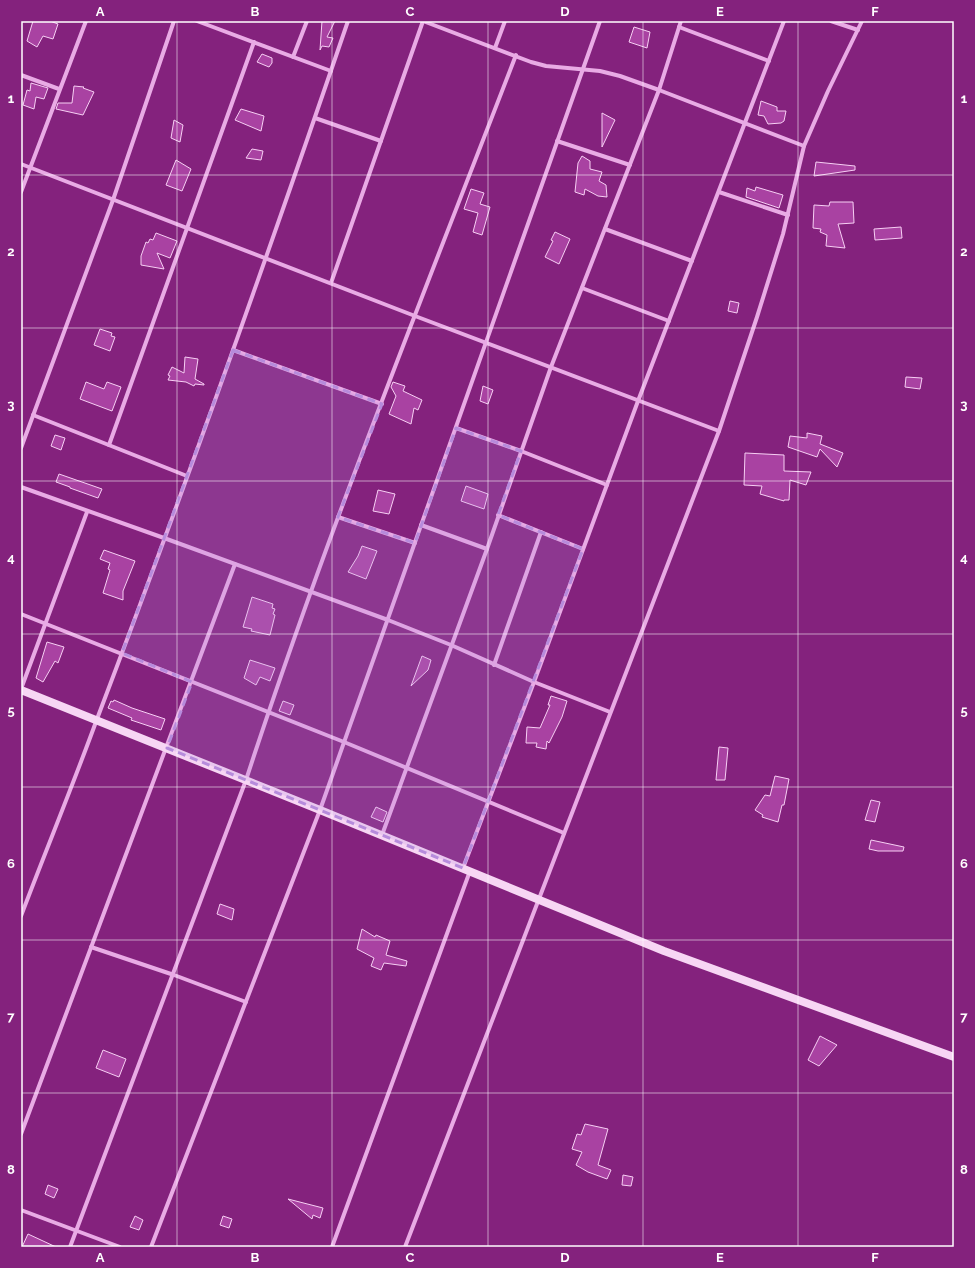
<svg xmlns="http://www.w3.org/2000/svg" width="975" height="1268" font-family="Raleway,sans-serif">
<style>
.building{fill:#a942a2;stroke:#f7cff4}
.lines{fill:none;stroke-linecap:round;stroke-linejoin:round}
.street{stroke:#e9abe5;stroke-width:4}
.secondary{stroke:#f7d6f4;stroke-width:8}
.marked{fill:#b68bdc;fill-opacity:0.2;stroke:#b68bdc;stroke-width:3;stroke-dasharray:8 5;stroke-linejoin:round}
.grid{fill:none;stroke:#fff;stroke-width:1;stroke-opacity:0.55}
.neatline{fill:none;stroke:#fff;stroke-width:1.5}
.grid-label{font-size:13px;text-anchor:middle;font-weight:bold;fill:#fff}
</style>
<rect width="100%" height="100%" fill="#84227d"/>
<g class="building">
<polygon points="33,21 50,21 58,24 53,39 43,36 37,47 27,41"/>
<polygon points="322,21 335,21 327,37 333,38 329,47 322,46 320,50"/>
<polygon points="634,27 650,32 647,48 629,42"/>
<polygon points="262,54 272,58 272,63 269,67 257,62"/>
<polygon points="31,83 48,88 44,99 36,97 34,109 23,105 27,90 30,91"/>
<polygon points="74,86 84,87 83,88 94,92 83,115 56,109 58,103 72,103"/>
<polygon points="761,101 777,107 777,111 786,111 784,121 781,123 768,124 764,116 758,115"/>
<polygon points="241,109 264,116 261,131 235,120"/>
<polygon points="602,113 615,120 602,147"/>
<polygon points="174,120 183,125 180,142 171,138"/>
<polygon points="252,149 263,151 261,160 246,158"/>
<polygon points="582,156 590,161 590,169 602,172 599,181 606,185 607,197 598,196 585,189 584,195 575,192 578,163"/>
<polygon points="176,160 191,169 182,191 166,185"/>
<polygon points="816,162 855,166 855,170 814,176"/>
<polygon points="756,187 783,195 779,208 746,197 747,188 755,191"/>
<polygon points="471,189 484,193 480,204 490,207 482,235 473,232 478,213 464,209"/>
<polygon points="830,202 853,202 854,223 838,224 845,248 826,246 827,235 820,232 821,229 813,228 814,205 829,206"/>
<polygon points="901,227 902,238 875,240 874,229"/>
<polygon points="555,232 570,239 559,264 545,257 553,241 551,240"/>
<polygon points="156,233 177,241 170,258 157,253 164,269 141,265 141,256 146,242 148,243 150,239 153,240"/>
<polygon points="730,301 739,303 737,313 728,311"/>
<polygon points="100,329 112,333 111,336 115,337 110,351 94,345"/>
<polygon points="185,357 198,359 195,379 204,384 204,385 195,384 194,386 186,382 168,380 170,376 168,375 172,367 184,373"/>
<polygon points="906,377 922,378 920,389 905,387"/>
<polygon points="86,382 104,389 107,382 121,387 112,411 80,399"/>
<polygon points="393,382 405,386 403,391 422,400 418,410 414,408 411,424 389,414 396,396 391,387"/>
<polygon points="483,386 493,390 488,404 480,401"/>
<polygon points="807,433 822,436 820,444 843,453 837,467 820,449 817,457 788,447 790,436 807,438"/>
<polygon points="55,435 65,438 61,450 51,446"/>
<polygon points="745,453 784,455 784,471 811,472 806,485 790,480 789,500 784,500 784,501 760,494 762,486 744,485"/>
<polygon points="59,474 102,489 98,498 70,488 70,487 56,482"/>
<polygon points="466,486 488,494 484,509 461,501"/>
<polygon points="378,490 395,494 389,514 373,511"/>
<polygon points="362,546 377,551 366,579 348,572 358,556"/>
<polygon points="104,550 135,561 123,591 123,600 103,593 110,570 108,569 110,563 100,559"/>
<polygon points="252,597 273,604 272,608 275,609 273,614 275,615 270,635 251,631 252,629 243,627"/>
<polygon points="47,642 64,647 58,663 55,661 43,682 36,678"/>
<polygon points="422,656 431,660 428,670 411,686"/>
<polygon points="250,660 275,668 270,681 260,677 256,685 244,678"/>
<polygon points="551,696 567,701 562,717 549,743 547,741 546,749 536,747 537,743 526,743 527,727 540,728 550,705 548,705"/>
<polygon points="114,700 132,708 165,719 161,730 131,720 132,718 108,708 111,701 113,702"/>
<polygon points="283,701 294,705 290,715 279,711"/>
<polygon points="719,747 728,748 725,780 716,780"/>
<polygon points="775,776 789,779 784,805 782,805 778,822 762,817 763,815 755,810 765,795 770,796"/>
<polygon points="871,800 880,802 875,822 865,820"/>
<polygon points="376,807 387,812 383,822 371,817"/>
<polygon points="871,840 904,847 903,851 878,851 869,849"/>
<polygon points="220,904 234,909 232,920 217,914"/>
<polygon points="362,929 375,937 376,935 390,941 386,955 407,961 406,966 384,963 381,970 371,966 374,958 357,949"/>
<polygon points="820,1036 837,1045 819,1066 808,1060"/>
<polygon points="103,1050 126,1059 119,1077 96,1068"/>
<polygon points="585,1124 608,1129 598,1165 611,1170 607,1179 588,1172 576,1165 582,1152 572,1149 577,1134 581,1135"/>
<polygon points="623,1175 633,1177 631,1186 622,1185"/>
<polygon points="48,1185 58,1189 54,1198 45,1194"/>
<polygon points="288,1199 323,1208 320,1218 313,1215 312,1219"/>
<polygon points="135,1216 143,1220 139,1230 130,1227"/>
<polygon points="223,1216 232,1219 229,1228 220,1225"/>
<polygon points="28,1234 56,1247 22,1247"/>
</g>
<g class="lines">
<g class="street">
<polyline points="197,21 331,71"/>
<polyline points="423,21 531,62 546,66 600,71 620,76 659,90 804,146"/>
<polyline points="831,21 858,30"/>
<polyline points="679,27 769,61"/>
<polyline points="495,48 505,21"/>
<polyline points="293,57 307,21"/>
<polyline points="21,75 59,89"/>
<polyline points="315,118 381,141"/>
<polyline points="557,141 630,165"/>
<polyline points="21,164 415,316 719,431"/>
<polyline points="21,192 86,21"/>
<polyline points="719,192 788,215"/>
<polyline points="605,229 692,261"/>
<polyline points="331,283 423,21"/>
<polyline points="582,288 669,321"/>
<polyline points="233,350 382,404"/>
<polyline points="33,415 187,476"/>
<polyline points="456,428 521,451 607,485"/>
<polyline points="109,445 254,42"/>
<polyline points="21,448 113,200 174,21"/>
<polyline points="21,487 164,538 388,620 451,645 534,682 610,712"/>
<polyline points="498,515 583,549"/>
<polyline points="338,517 415,543"/>
<polyline points="421,525 487,549"/>
<polyline points="21,614 344,742 564,833"/>
<polyline points="494,665 541,532"/>
<polyline points="21,689 87,512"/>
<polyline points="382,835 487,549 551,367 659,90 681,21"/>
<polyline points="463,868 534,682 638,401 784,21"/>
<path d="M21 916C46 850 73 785 97 719 185 488 268 255 348 21"/>
<polyline points="91,947 174,975 246,1002"/>
<polyline points="21,1134 235,564"/>
<polyline points="21,1210 120,1247"/>
<path d="M70 1247 246 780C326 535 423 296 516 55"/>
<polyline points="151,1247 320,810 600,21"/>
<polyline points="332,1247 470,871"/>
<polyline points="405,1247 719,431 757,317 783,234 804,146 828,91 862,21"/>
</g>
<polyline class="secondary" points="21,690 320,810 664,951 954,1057"/>
</g>
<path class="marked" d="M233 350 382 404 338 517 415 543 456 428 521 451 498 515 583 549 463 868 167 748 192 682 122 653Z"/>
<path class="grid" d="M177 21V1247M332 21V1247M488 21V1247M643 21V1247M798 21V1247M21 175H954M21 328H954M21 481H954M21 634H954M21 787H954M21 940H954M21 1093H954"/>
<rect width="975" height="1268" fill="none" stroke="#84227d" stroke-width="44"/>
<rect x="22" y="22" width="931" height="1224" class="neatline"/>
<g class="grid-label">
<text x="100" y="16">A</text>
<text x="255" y="16">B</text>
<text x="410" y="16">C</text>
<text x="565" y="16">D</text>
<text x="720" y="16">E</text>
<text x="875" y="16">F</text>
<text x="11" y="103">1</text>
<text x="964" y="103">1</text>
<text x="11" y="256">2</text>
<text x="964" y="256">2</text>
<text x="11" y="409">3</text>
<text x="964" y="409">3</text>
<text x="11" y="562">4</text>
<text x="964" y="562">4</text>
<text x="11" y="715">5</text>
<text x="964" y="715">5</text>
<text x="11" y="868">6</text>
<text x="964" y="868">6</text>
<text x="11" y="1021">7</text>
<text x="964" y="1021">7</text>
<text x="11" y="1174">8</text>
<text x="964" y="1174">8</text>
<text x="100" y="1262">A</text>
<text x="255" y="1262">B</text>
<text x="410" y="1262">C</text>
<text x="565" y="1262">D</text>
<text x="720" y="1262">E</text>
<text x="875" y="1262">F</text>
</g>
</svg>
